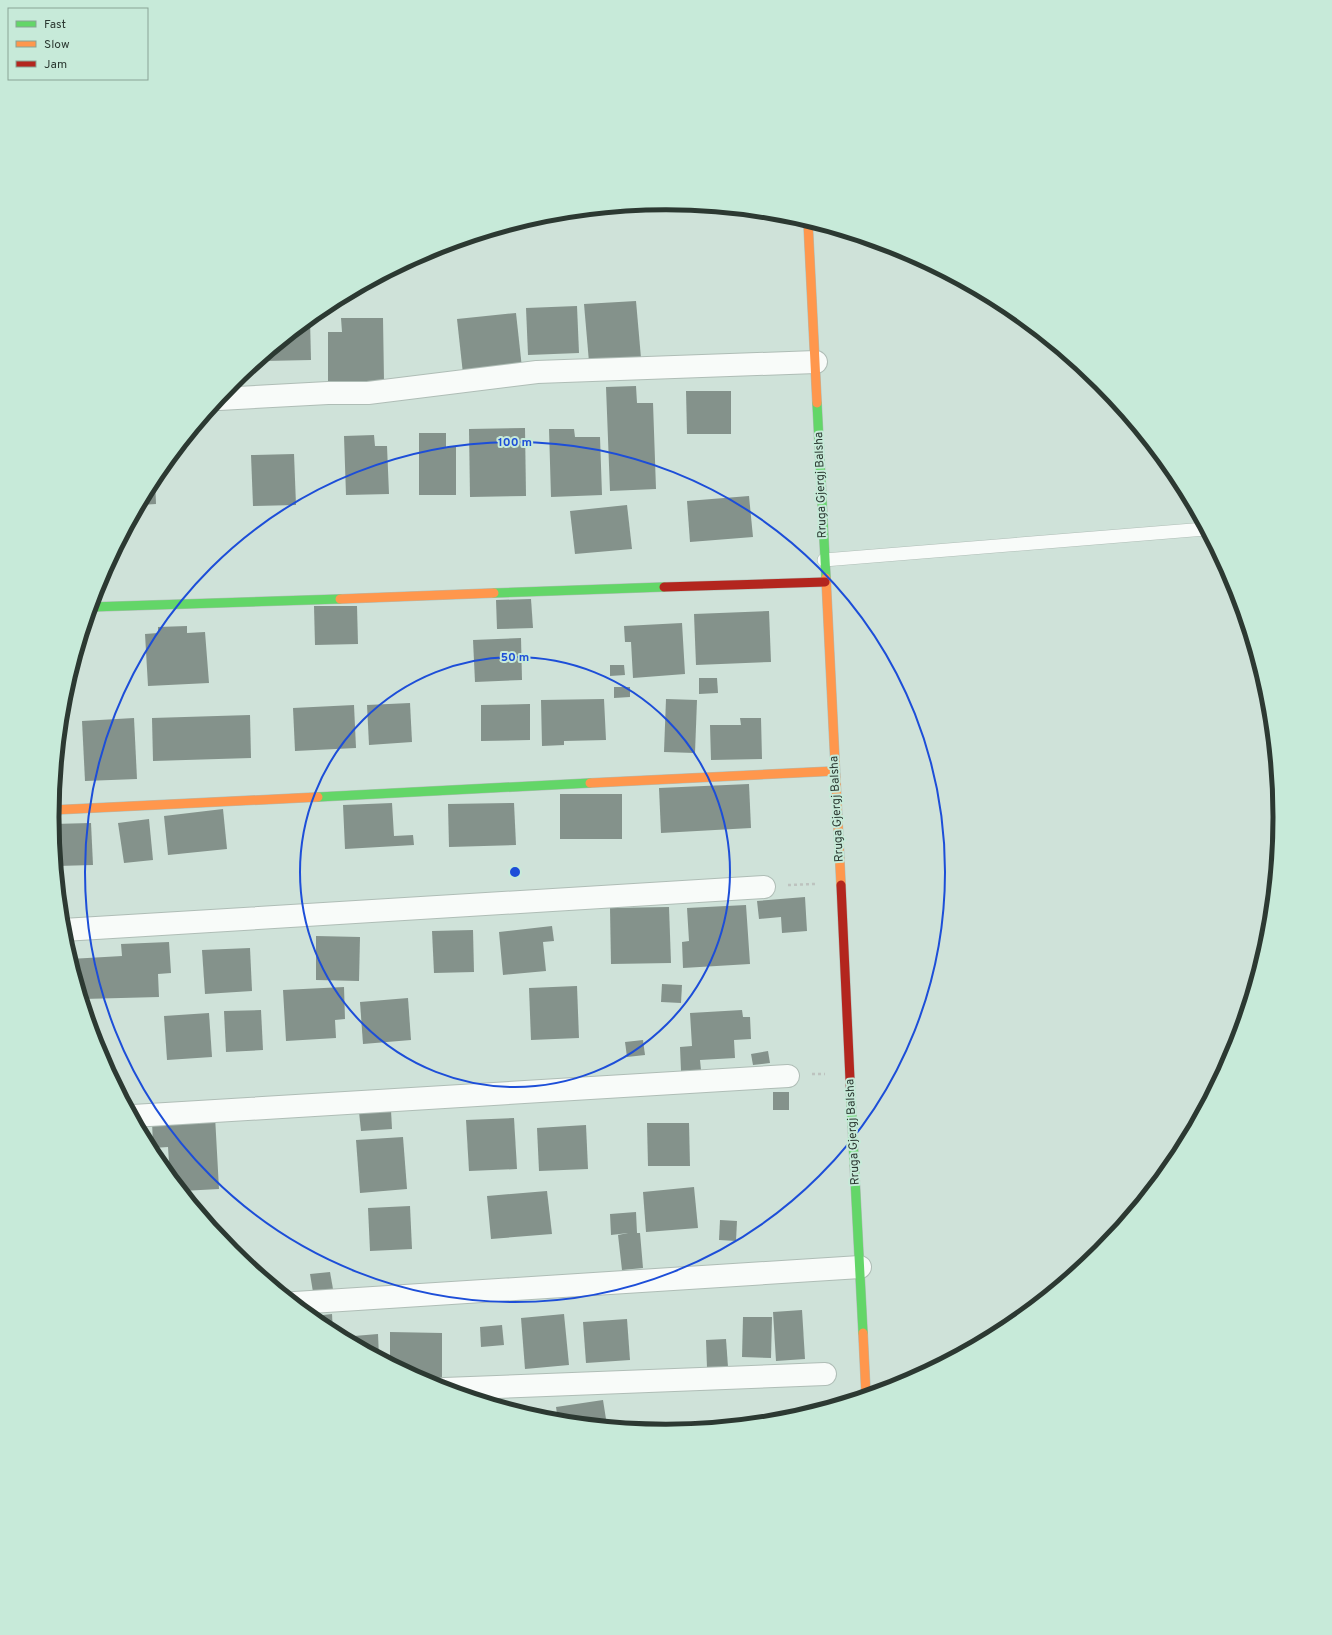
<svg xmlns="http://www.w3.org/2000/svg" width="1332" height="1635" font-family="Overpass,sans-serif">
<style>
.building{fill:#84928b}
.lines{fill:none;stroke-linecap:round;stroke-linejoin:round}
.lane-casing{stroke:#afbdb6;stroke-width:14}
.street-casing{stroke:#afbdb6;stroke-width:24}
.fast-casing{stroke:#afbdb6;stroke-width:10}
.slow-casing{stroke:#afbdb6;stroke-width:10}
.jam-casing{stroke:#afbdb6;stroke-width:10}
.path{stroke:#bdc3bf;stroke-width:2.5;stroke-dasharray:3 3;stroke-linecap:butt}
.lane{stroke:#f8fbf9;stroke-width:13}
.street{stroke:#f8fbf9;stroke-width:22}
.fast{stroke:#63d668;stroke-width:9}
.slow{stroke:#ff974d;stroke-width:9}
.jam{stroke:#b3261e;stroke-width:9}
.ring{fill:none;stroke:#1d4ed8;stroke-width:2}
.labels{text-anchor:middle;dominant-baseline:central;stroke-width:4;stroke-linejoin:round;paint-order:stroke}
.street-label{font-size:12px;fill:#2c3932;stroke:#c7ead9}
.rim{fill:none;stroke:#2c3932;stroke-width:5}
.centre{fill:#1d4ed8;stroke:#c7ead9;stroke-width:2}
.ring-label{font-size:12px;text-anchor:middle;font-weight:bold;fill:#1d4ed8;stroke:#c7ead9;stroke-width:4;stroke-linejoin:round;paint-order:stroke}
</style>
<rect width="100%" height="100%" fill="#cfe2d9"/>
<g class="building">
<polygon points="636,301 641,358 589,362 584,304"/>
<polygon points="577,306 579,353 528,355 526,308"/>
<polygon points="516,313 522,368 463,374 457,319"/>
<polygon points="341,318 383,318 384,381 328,382 328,332 342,332"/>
<polygon points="310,319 311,360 264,361 264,357"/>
<polygon points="636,386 637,403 653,403 656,489 610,491 606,387"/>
<polygon points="686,391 731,391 731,434 687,434"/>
<polygon points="525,428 526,496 470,497 469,429"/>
<polygon points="549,429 574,429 575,437 600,437 602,495 551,497"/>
<polygon points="419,433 446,433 446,447 456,447 456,495 419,495"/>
<polygon points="374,435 375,446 387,446 389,494 346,495 344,436"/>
<polygon points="294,454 296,505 253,506 251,455"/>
<polygon points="155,478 156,504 140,505"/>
<polygon points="749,496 753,537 690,542 687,501"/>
<polygon points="627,505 632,549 575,554 570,511"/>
<polygon points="531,599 533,628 497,629 496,600"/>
<polygon points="314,606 357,606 358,644 315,645"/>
<polygon points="769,611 771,662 696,665 694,614"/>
<polygon points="682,623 685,674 633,678 631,642 625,642 624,626"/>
<polygon points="187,626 187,633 205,632 209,683 148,686 145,634 158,633 158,627"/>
<polygon points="521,638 522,680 475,682 473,640"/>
<polygon points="610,665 624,665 625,675 610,676"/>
<polygon points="699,678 717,678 718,693 699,694"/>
<polygon points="614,687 630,687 630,697 614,698"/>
<polygon points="604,699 606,740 564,741 564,745 542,746 541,700"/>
<polygon points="666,699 697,700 695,753 664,752"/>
<polygon points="410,703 412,742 369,745 367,705"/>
<polygon points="530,704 530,740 481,741 481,705"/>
<polygon points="354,705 356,748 295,751 293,708"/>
<polygon points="250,715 251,758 153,761 152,718"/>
<polygon points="134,718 137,779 85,781 82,721"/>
<polygon points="740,718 761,718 762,759 711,760 710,725 741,725"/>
<polygon points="749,784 751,828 661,833 659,788"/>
<rect x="560" y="794" width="62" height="45"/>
<polygon points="392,803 394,836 413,835 414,845 345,849 343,805"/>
<polygon points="514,803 516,845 449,847 448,804"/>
<polygon points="223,809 227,849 168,855 164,816"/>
<polygon points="149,819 153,860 124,863 118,823"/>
<polygon points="91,823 93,865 57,866 53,824"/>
<polygon points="805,897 807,931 782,933 781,917 759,919 757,901"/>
<polygon points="746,905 750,964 683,968 682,942 689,941 687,908"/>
<polygon points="669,907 671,963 611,964 610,908"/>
<polygon points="552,926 554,941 543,942 546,971 503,975 499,932"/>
<polygon points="473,930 474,972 434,973 432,931"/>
<polygon points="316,936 360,937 359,981 316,980"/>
<polygon points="169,942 171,973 158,974 159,997 83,999 70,959 122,956 121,944"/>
<polygon points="250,948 252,991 205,994 202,950"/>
<polygon points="662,984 682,985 681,1003 661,1002"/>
<polygon points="577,986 579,1038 531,1040 529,988"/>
<polygon points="344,987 345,1019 335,1020 336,1038 286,1041 283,990"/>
<polygon points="408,998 411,1040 363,1044 360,1002"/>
<polygon points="261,1010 263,1050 226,1052 224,1011"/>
<polygon points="742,1010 743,1017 750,1017 751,1039 734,1040 735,1058 700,1060 701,1070 681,1071 680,1047 692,1046 690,1013"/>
<polygon points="209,1013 212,1057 167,1060 164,1016"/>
<polygon points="643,1040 645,1055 627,1057 625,1042"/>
<polygon points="768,1051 770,1063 753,1065 751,1054"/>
<rect x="773" y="1092" width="16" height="18"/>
<polygon points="391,1110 392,1129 361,1131 359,1112"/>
<polygon points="215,1116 219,1189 182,1191 170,1177 168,1147 153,1148 152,1120"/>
<polygon points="514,1118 517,1169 469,1171 466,1120"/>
<polygon points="647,1123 689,1123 690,1166 648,1166"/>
<polygon points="586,1125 588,1169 539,1171 537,1128"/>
<polygon points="403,1137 407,1189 360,1193 356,1140"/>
<polygon points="694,1187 698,1228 646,1232 643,1192"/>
<polygon points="547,1191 552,1234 491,1239 487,1196"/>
<polygon points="410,1206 412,1249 370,1251 368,1208"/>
<polygon points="636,1212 637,1233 640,1233 643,1268 622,1270 618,1235 628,1233 611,1235 610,1214"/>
<polygon points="720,1220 737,1221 736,1241 719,1240"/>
<polygon points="330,1272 333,1289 313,1292 310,1274"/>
<polygon points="802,1310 805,1359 776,1361 773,1312"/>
<polygon points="332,1314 333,1333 314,1319 314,1316"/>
<polygon points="564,1314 569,1365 525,1369 521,1318"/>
<polygon points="743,1317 772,1317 771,1358 742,1357"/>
<polygon points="627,1319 630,1360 586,1363 583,1322"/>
<polygon points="502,1325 504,1345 481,1347 480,1327"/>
<polygon points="390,1332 442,1333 442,1378 417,1377 390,1363"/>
<polygon points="378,1334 379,1357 342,1337"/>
<polygon points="726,1339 728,1367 707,1368 706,1340"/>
<polygon points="603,1400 606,1419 599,1420 600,1425 558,1421 556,1407"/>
</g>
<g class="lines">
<defs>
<polyline id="lane" points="824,560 1205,529"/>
<g id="street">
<polyline points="219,399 328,393 368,393 537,372 816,362"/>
<polyline points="63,930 764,887"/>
<polyline points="133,1116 788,1076"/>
<polyline points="295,1303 860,1267"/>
<polyline points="444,1389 825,1374"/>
</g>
<g id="fast">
<polyline points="817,403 826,578"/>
<polyline points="494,593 664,587"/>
<polyline points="91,607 340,599"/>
<polyline points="318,797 590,783"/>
<polyline points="851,1101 863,1333"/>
</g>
<g id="slow">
<polyline points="808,222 817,403"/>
<polyline points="826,578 841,885"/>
<polyline points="340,599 494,593"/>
<polyline points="590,783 835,771"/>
<polyline points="53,810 318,797"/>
<polyline points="863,1333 866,1395"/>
</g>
<g id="jam">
<polyline points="664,587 825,582"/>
<polyline points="841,885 851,1101"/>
</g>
</defs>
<use href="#lane" class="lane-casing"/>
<use href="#street" class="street-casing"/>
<use href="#fast" class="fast-casing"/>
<use href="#slow" class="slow-casing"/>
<use href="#jam" class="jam-casing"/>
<g class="path">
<polyline points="788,885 815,884"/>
<polyline points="812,1074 825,1074"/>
</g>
<use href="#lane" class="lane"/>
<use href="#street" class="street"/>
<use href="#fast" class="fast"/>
<use href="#slow" class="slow"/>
<use href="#jam" class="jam"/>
</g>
<g class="ring">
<circle cx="515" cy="872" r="215"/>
<circle cx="515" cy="872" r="430"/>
</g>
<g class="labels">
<g class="street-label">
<text transform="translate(821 485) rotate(-92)">Rruga Gjergj Balsha</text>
<text transform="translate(837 809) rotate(-93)">Rruga Gjergj Balsha</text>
<text transform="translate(853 1132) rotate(-93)">Rruga Gjergj Balsha</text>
</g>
</g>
<path d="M0 0H1332V1635H0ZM59 817a607 607 0 1 1 1214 0a607 607 0 1 1-1214 0Z" fill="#c7ead9" fill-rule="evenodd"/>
<path class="rim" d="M59 817a607 607 0 1 1 1214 0a607 607 0 1 1-1214 0Z"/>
<circle cx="515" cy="872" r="6" class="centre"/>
<g class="ring-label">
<text x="515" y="446">100 m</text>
<text x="515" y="661">50 m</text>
</g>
<rect x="8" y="8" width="140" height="72" fill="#c7ead9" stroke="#89a396"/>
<rect x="16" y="21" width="20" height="6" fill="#63d668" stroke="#89a396"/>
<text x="44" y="28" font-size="12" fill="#2c3932">Fast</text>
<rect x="16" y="41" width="20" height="6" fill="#ff974d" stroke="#89a396"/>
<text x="44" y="48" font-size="12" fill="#2c3932">Slow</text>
<rect x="16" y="61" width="20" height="6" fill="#b3261e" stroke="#89a396"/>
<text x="44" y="68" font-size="12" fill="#2c3932">Jam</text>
</svg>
